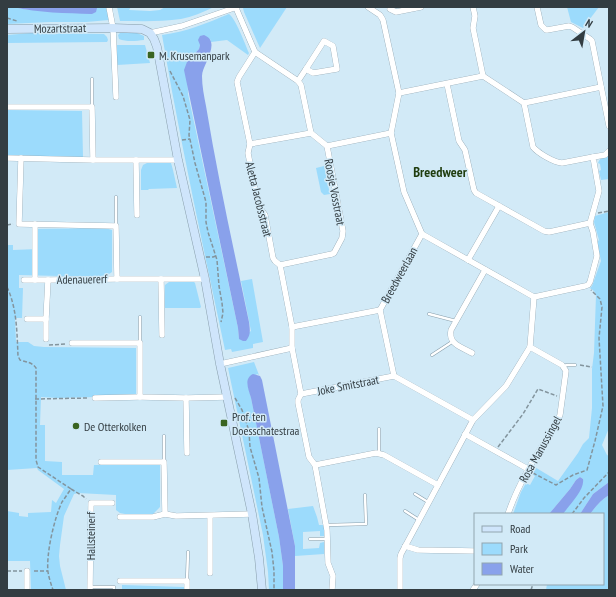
<svg xmlns="http://www.w3.org/2000/svg" width="616" height="597" font-family="'PT Sans Narrow',sans-serif">
<style>
.green{fill:#9cdbfc}
.water{fill:#89a1eb}
.lines{fill:none;stroke-linecap:round;stroke-linejoin:round}
.lane-casing{stroke:#889eab;stroke-width:3.5}
.street-casing{stroke:#889eab;stroke-width:6}
.secondary-casing{stroke:#889eab;stroke-width:9}
.path{stroke:#83949d;stroke-width:1.5;stroke-dasharray:4 2;stroke-linecap:butt}
.lane{stroke:#fff;stroke-width:2.5}
.street{stroke:#fff;stroke-width:5.5}
.secondary{stroke:#cfe5fb;stroke-width:8}
.poi-dot{fill:#396421;stroke:#d2eaf7;stroke-width:1.5}
.labels{text-anchor:middle;dominant-baseline:central;stroke-width:3;stroke-linejoin:round;paint-order:stroke}
.street-label{font-size:12px;fill:#333d42;stroke:#d2eaf7}
.poi-label{font-size:12px;fill:#333d42;stroke:#d2eaf7;text-anchor:start}
.quarter-label{font-size:14px;font-weight:bold;fill:#1f3c0e;stroke:#d2eaf7}
</style>
<rect width="100%" height="100%" fill="#d2eaf7"/>
<g class="green">
<polygon points="7,7 13,7 29,10 97,8 95,7 106,7 109,20 86,22 50,22 7,24"/>
<path d="M117 7H131L129 10 150 11 160 10 165 7H192L195 8 196 7H214C203 12 192 17 181 19 161 22 140 21 120 21Z"/>
<polygon points="244,7 287,7 260,48 244,12 243,8"/>
<polygon points="567,7 599,7 583,28 571,22"/>
<path d="M229 14C236 19 245 44 249 53L248 55 227 40 211 42 210 39 200 45 199 49 187 62 188 94 238 328 239 339 251 331 241 281 252 279 263 342 253 344V348L232 352 231 349 225 350C203 246 180 141 162 35 186 32 207 23 229 14Z"/>
<path d="M125 32 137 33 144 36V40C136 41 126 42 119 39L118 35 120 33Z"/>
<polygon points="31,33 104,34 107,37 108,40 107,42 7,43 7,35"/>
<polygon points="117,45 145,45 150,63 117,65"/>
<polygon points="7,110 82,111 83,157 34,157 13,155 7,155"/>
<path d="M606 156H609V179L601 180 599 171 601 170 600 164 598 163C600 159 601 157 606 156Z"/>
<polygon points="167,162 171,163 173,170 177,188 149,189 148,190 141,190 141,170 143,165 147,163"/>
<polygon points="324,166 330,194 324,195 321,192 316,168"/>
<polygon points="609,212 609,428 602,445 607,455 609,456 609,482 593,494 580,514 563,514 583,481 583,479 580,477 576,480 570,489 549,514 513,514 521,492 526,483 530,485 535,476 530,473 533,466 558,481 578,453 583,444 589,438 592,408 592,369 594,353 596,295 594,291 590,288 592,286 601,261 597,242 599,240 594,222 595,216"/>
<polygon points="105,228 112,230 112,272 106,276 100,277 19,275 19,288 23,288 22,318 15,318 16,342 28,342 34,346 44,347 136,348 136,396 58,398 41,397 40,425 45,425 45,461 62,462 62,475 93,475 94,465 160,465 160,507 153,514 125,514 120,513 116,510 116,495 78,493 74,494 64,516 60,545 59,556 60,566 66,590 31,590 30,561 7,561 7,511 19,513 19,516 28,517 28,513 51,512 52,500 56,503 64,489 38,470 37,468 7,470 7,245 13,245 13,250 38,249 37,239 32,240 32,229"/>
<polygon points="169,282 194,282 195,283 201,307 200,308 165,308 165,285"/>
<polygon points="254,362 259,375 257,374 248,385 251,398 279,537 283,566 283,590 269,590 268,572 263,535 228,368"/>
<path d="M609 495V590H546L547 584H603V514H590C596 506 601 500 609 495Z"/>
<polygon points="313,506 317,517 319,525 324,525 324,536 320,536 320,531 303,532 303,549 319,548 320,543 324,542 324,554 295,556 295,546 288,509"/>
<polygon points="122,585 184,587 184,590 122,590"/>
</g>
<g class="water">
<path d="M13 7H95L97 8 96 12 92 14C66 13 39 13 13 7Z"/>
<path d="M204 35C222 42 202 65 202 76 202 86 204 96 206 106 218 179 234 250 249 322 250 330 251 335 246 341H243L239 339 238 328 184 70 187 62 199 49 200 45 198 40 200 36Z"/>
<path d="M253 374 260 376 262 380 295 546V590H283V566L279 537 251 398C249 390 243 379 253 374Z"/>
<path d="M580 477 583 479C585 490 569 505 563 514H549L570 489 576 480Z"/>
<path d="M609 482V495C601 500 596 506 590 514H580L593 494Z"/>
</g>
<g class="lines">
<defs>
<g id="lane">
<polyline points="92,106 92,79"/>
<polyline points="116,197 116,225"/>
<polyline points="429,314 456,321"/>
<polyline points="140,343 140,317"/>
<polyline points="432,355 452,342"/>
<polyline points="564,366 567,365 575,365"/>
<polyline points="379,429 379,453"/>
<polyline points="164,461 164,436"/>
<polyline points="415,494 428,502"/>
<polyline points="405,511 419,520"/>
<polyline points="327,525 366,524 365,495"/>
<polyline points="310,539 327,539"/>
<polyline points="187,581 188,552"/>
<polyline points="91,587 114,587 114,590"/>
</g>
<g id="street">
<polyline points="109,7 113,28 116,97"/>
<polyline points="368,7 380,15 383,20 399,93 391,133 404,192 422,234 380,310 394,376 473,420 401,554 400,558 400,590"/>
<polyline points="473,7 475,16 473,28 483,76"/>
<polyline points="537,7 541,25 546,30 547,30 569,26 572,27 590,39 592,41 609,126"/>
<polyline points="236,8 255,52 298,81"/>
<polyline points="390,9 396,12 421,7"/>
<polyline points="150,33 182,26 237,7"/>
<polygon points="324,41 333,46 337,69 313,73 306,69"/>
<polyline points="255,52 239,77 237,82 250,144 248,153 258,205 265,215 273,258 275,261 280,265 292,327 292,348 301,394 298,400 298,403 309,457 315,465 327,530 328,563 333,576 332,590"/>
<polyline points="447,84 459,141 465,150 474,190 476,193 544,231 549,232 590,223"/>
<path d="M399 93 483 76 524 103 533 147C538 153 553 162 562 163L593 157"/>
<polyline points="524,103 601,87"/>
<polyline points="7,107 92,107 93,160 178,160"/>
<polyline points="250,144 311,133"/>
<polyline points="327,146 391,133"/>
<polyline points="7,158 93,160"/>
<polyline points="21,158 19,224 116,226 117,279 205,279"/>
<polyline points="136,160 137,215"/>
<polyline points="422,234 534,297"/>
<polyline points="468,260 499,206"/>
<polyline points="280,265 332,254 334,253 342,238 343,231 327,146 311,133 301,85 298,81 306,69"/>
<polyline points="161,279 162,335"/>
<polyline points="24,280 48,280 117,279"/>
<polyline points="35,280 35,224"/>
<polyline points="27,319 46,319"/>
<polyline points="292,327 380,310"/>
<polyline points="46,339 46,319 48,280"/>
<polyline points="72,343 140,343 140,397 186,398 227,397"/>
<path d="M472 353C461 347 448 344 451 330L485 270"/>
<polyline points="220,364 292,348"/>
<polyline points="301,394 394,376"/>
<polyline points="95,398 140,397"/>
<polyline points="186,398 187,453"/>
<polyline points="473,420 506,386 530,347"/>
<polyline points="465,434 528,469"/>
<polyline points="101,462 164,462 165,514"/>
<polyline points="315,465 376,453 384,455 438,485"/>
<path d="M508 514C519 481 539 451 557 422L560 415 566 371 562 365 530 347 534 297 585 286 588 285 590 282 597 256 593 232 590 223 599 191 593 157 605 155 609 151"/>
<polyline points="210,516 210,573"/>
<polyline points="120,517 153,517 165,514 176,516 252,514"/>
<polyline points="405,546 418,550 475,551"/>
<polyline points="120,581 187,581 187,590"/>
<polyline points="27,590 27,571"/>
<polyline points="90,590 91,503 112,503"/>
<polyline points="473,590 477,584"/>
</g>
<polyline id="secondary" points="7,29 113,28 142,29 150,33 154,39 157,47 178,160 205,279 220,364 252,514 259,558 262,590"/>
</defs>
<use href="#lane" class="lane-casing"/>
<use href="#street" class="street-casing"/>
<use href="#secondary" class="secondary-casing"/>
<g class="path">
<polyline points="7,18 17,21"/>
<polyline points="170,71 183,96 190,120 189,135 191,144 195,163 206,202 206,222 208,232 217,260 219,286 222,303 223,313 221,322"/>
<polyline points="182,140 190,139"/>
<polyline points="598,213 609,211 609,210"/>
<polyline points="7,225 13,224"/>
<polyline points="206,257 213,257 216,256"/>
<path d="M7 287C17 308 17 333 18 356L20 360C26 362 32 362 36 368V460L38 467 71 489C68 493 65 498 62 502 54 519 46 554 48 572 49 578 51 584 53 590"/>
<polyline points="49,345 66,344"/>
<polyline points="580,365 592,367"/>
<polyline points="235,398 242,410 246,421 249,432 250,447 259,478 262,507 272,552 274,571 274,590"/>
<polyline points="35,399 89,398"/>
<polyline points="498,447 523,414 538,389 557,396"/>
<polyline points="533,473 556,485 573,475 587,470 595,441 603,406 599,338 602,307 600,299 591,290"/>
<polyline points="71,489 83,496 86,499"/>
<polyline points="572,514 584,498 609,472"/>
<polyline points="7,571 22,571"/>
<polyline points="34,571 48,571"/>
<polyline points="531,590 533,584"/>
</g>
<use href="#lane" class="lane"/>
<use href="#street" class="street"/>
<use href="#secondary" class="secondary"/>
</g>
<g class="poi-dot">
<rect x="147" y="51" width="8" height="8" rx="2"/>
<rect x="220" y="419" width="8" height="8" rx="2"/>
<circle cx="76" cy="426" r="4"/>
</g>
<g class="labels">
<g class="street-label">
<text transform="translate(60 28) rotate(-1)">Mozartstraat</text>
<text transform="translate(335 192) rotate(79)">Roosje Vosstraat</text>
<text transform="translate(259 199) rotate(76)">Aletta Jacobsstraat</text>
<text transform="translate(399 275) rotate(-61)">Breedweerlaan</text>
<text transform="translate(82 279) rotate(-1)">Adenauererf</text>
<text transform="translate(348 385) rotate(-11)">Joke Smitstraat</text>
<text transform="translate(540 449) rotate(-61)">Rosa Manussingel</text>
<text transform="translate(90 536) rotate(-90)">Hallsteinerf</text>
</g>
<g class="poi-label">
<text x="159" y="55">M. Krusemanpark</text>
<text x="232" y="416">Prof. ten<tspan x="232" dy="14">Doesschatestraa</tspan></text>
<text x="84" y="426">De Otterkolken</text>
</g>
<g class="quarter-label">
<text x="440" y="172">Breedweer</text>
</g>
</g>
<rect width="616" height="597" fill="none" stroke="#333d42" stroke-width="16"/>
<rect x="474" y="513" width="130" height="72" fill="#d2eaf7" stroke="#92a5af"/>
<rect x="482" y="526" width="20" height="6" fill="#cfe5fb" stroke="#92a5af"/>
<text x="510" y="533" font-size="12" fill="#333d42">Road</text>
<rect x="482" y="543" width="20" height="12" fill="#9cdbfc" stroke="#92a5af"/>
<text x="510" y="553" font-size="12" fill="#333d42">Park</text>
<rect x="482" y="563" width="20" height="12" fill="#89a1eb" stroke="#92a5af"/>
<text x="510" y="573" font-size="12" fill="#333d42">Water</text>
<g transform="translate(584 32) rotate(31)" stroke="#d2eaf7" stroke-width="3" paint-order="stroke">
<path d="M0-3L7 15L0 10L-7 15Z" fill="#333d42"/>
<text y="-6" font-size="11" font-weight="bold" text-anchor="middle" fill="#333d42">N</text>
</g>
</svg>
